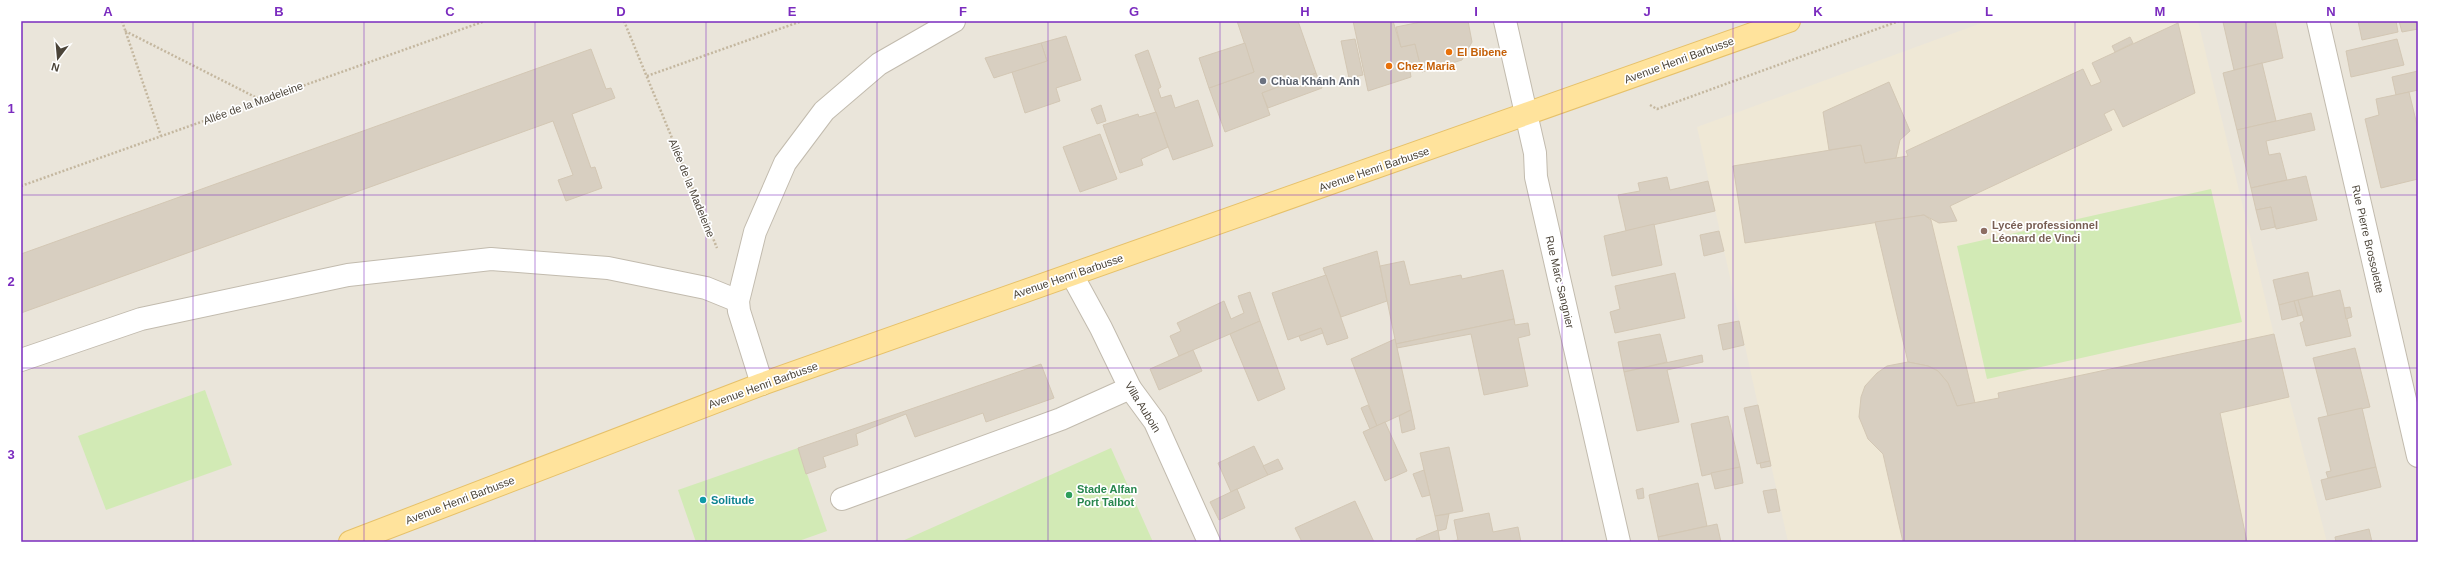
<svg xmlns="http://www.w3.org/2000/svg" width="2439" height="563" font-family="Helvetica,sans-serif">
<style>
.residential{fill:#eae5da}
.education{fill:#efe8d6}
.green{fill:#d2eab5}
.building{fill:#d8cfc1;stroke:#d3c7b4}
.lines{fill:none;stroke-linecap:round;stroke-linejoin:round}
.minor-casing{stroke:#c2bbae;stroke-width:24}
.major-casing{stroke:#e6c16a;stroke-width:24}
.path{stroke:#c4b79f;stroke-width:2.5;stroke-dasharray:2 2;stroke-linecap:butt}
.minor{stroke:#fff;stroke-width:22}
.major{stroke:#ffe39c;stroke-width:22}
.grid{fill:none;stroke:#7b2cbf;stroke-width:1;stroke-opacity:0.55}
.food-dot{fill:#e8710a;stroke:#fff;stroke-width:1.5}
.worship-dot{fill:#6b7280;stroke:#fff;stroke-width:1.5}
.education-dot{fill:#8d6e63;stroke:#fff;stroke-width:1.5}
.leisure-dot{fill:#2e9e5b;stroke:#fff;stroke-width:1.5}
.culture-dot{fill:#0f9aa8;stroke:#fff;stroke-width:1.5}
.labels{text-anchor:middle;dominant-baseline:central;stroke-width:3.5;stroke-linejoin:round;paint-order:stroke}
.food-label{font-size:11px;font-weight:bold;fill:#c56008;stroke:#fff;text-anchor:start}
.street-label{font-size:11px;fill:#4b4439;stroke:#fff}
.worship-label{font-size:11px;font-weight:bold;fill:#5b616d;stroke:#fff;text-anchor:start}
.education-label{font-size:11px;font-weight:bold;fill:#785e54;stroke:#fff;text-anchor:start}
.leisure-label{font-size:11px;font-weight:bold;fill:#27864d;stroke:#fff;text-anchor:start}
.culture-label{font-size:11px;font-weight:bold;fill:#0d838f;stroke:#fff;text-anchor:start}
.neatline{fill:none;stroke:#7b2cbf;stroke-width:1.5}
.grid-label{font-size:13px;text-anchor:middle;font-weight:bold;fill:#7b2cbf}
</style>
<rect width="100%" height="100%" fill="#f6f3ec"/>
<rect class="residential" x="21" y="21" width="2397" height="521"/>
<polygon class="education" points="1987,21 2198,21 2289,397 2327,542 1788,542 1697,127"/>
<g class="green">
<polygon points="2211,189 2242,322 1987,379 1957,246"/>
<polygon points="205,390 232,465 106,510 78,436"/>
<polygon points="798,448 827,531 796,542 696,542 678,490"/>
<polygon points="1111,448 1153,542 900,542"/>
</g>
<g class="building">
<polygon points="1237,21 1298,21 1316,73 1262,93 1270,115 1225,132 1209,88 1254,72"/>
<polygon points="1353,21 1393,21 1401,47 1415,44 1421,68 1410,71 1411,77 1368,91"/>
<polygon points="1426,21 1468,21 1472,42 1462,60 1422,72 1415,44 1401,47 1396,27"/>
<polygon points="2226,21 2275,21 2283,58 2234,70 2223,22"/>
<polygon points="2358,21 2396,21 2398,32 2362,40"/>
<polygon points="2399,21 2418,21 2418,29 2402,32"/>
<polygon points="2178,23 2195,93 2123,127 2114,109 2104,114 2112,130 1950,206 1957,221 1939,223 1924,215 1745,243 1733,166 1861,145 1865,163 1908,156 1906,151 2083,69 2091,86 2101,82 2092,63"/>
<polygon points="1066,36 1081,80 1056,88 1060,101 1025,113 1012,72 1047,61 1041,43"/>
<polygon points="2130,37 2133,43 2115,52 2112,46"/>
<polygon points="1355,39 1363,75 1349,78 1341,41"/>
<polygon points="2397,39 2404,65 2351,77 2346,51"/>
<polygon points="1041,43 1047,61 994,78 985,58"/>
<polygon points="1245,43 1254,72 1209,88 1199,58"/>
<polygon points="591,49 606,89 611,88 615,98 572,114 591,168 595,167 602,188 566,201 558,180 573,175 553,121 21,313 21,254"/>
<polygon points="1148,50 1161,87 1158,89 1161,98 1171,95 1175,108 1198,100 1213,146 1173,160 1135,55"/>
<polygon points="2262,63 2276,121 2237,130 2223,73"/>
<polygon points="2418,71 2418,90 2396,95 2392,77"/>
<polygon points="1316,73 1322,88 1268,108 1262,93"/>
<polygon points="1889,82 1910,131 1900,140 1896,158 1865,163 1861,145 1829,150 1823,112"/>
<polygon points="2409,92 2418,129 2418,179 2381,188 2365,119 2379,115 2376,99"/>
<polygon points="1101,105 1106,121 1097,124 1091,109"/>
<polygon points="1156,112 1168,147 1141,159 1143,165 1120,173 1103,125 1138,114 1139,117"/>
<polygon points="2311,113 2315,130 2266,141 2269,155 2280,153 2287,180 2251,188 2237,130"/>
<polygon points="1100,134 1117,179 1080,192 1063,147"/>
<polygon points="2306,176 2317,220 2276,229 2271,207 2256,210 2251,188"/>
<polygon points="1667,177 1670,190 1708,181 1715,211 1626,231 1618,195 1640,191 1638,183"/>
<polygon points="2271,207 2275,227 2261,230 2256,210"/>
<polygon points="1924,215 1931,220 1975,403 1957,406 1948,383 1938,371 1928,366 1908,362 1875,222"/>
<polygon points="1654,224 1662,265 1612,276 1604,236"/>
<polygon points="1719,231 1724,251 1704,256 1700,235"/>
<polygon points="1377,251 1387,301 1341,317 1323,268"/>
<polygon points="1404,261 1410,285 1461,275 1462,279 1503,270 1514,319 1396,344 1380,266"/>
<polygon points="2308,272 2313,296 2279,305 2273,280"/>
<polygon points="1675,273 1685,318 1615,333 1610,312 1620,309 1615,286"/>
<polygon points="1326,275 1348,338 1327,345 1321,328 1288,340 1272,293"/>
<polygon points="2340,290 2351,336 2306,346 2300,323 2304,321 2298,300"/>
<polygon points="1250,292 1260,321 1179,356 1170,336 1181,331 1177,323 1224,301 1231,319 1244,313 1238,296"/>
<polygon points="2298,300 2302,315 2298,316 2294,301"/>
<polygon points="2294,301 2298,316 2282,320 2279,305"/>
<polygon points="2350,307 2352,317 2346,319 2344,308"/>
<polygon points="1514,319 1515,325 1528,323 1530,335 1518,338 1528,386 1484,395 1471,334 1397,348 1396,344"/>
<polygon points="1260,321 1285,389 1258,401 1230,334"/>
<polygon points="1739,321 1744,345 1723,350 1718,325"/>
<polygon points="1321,328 1323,333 1301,341 1299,336"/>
<polygon points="1660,334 1667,362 1624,372 1618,342"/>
<polygon points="2274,334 2289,397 2220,413 2247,542 1903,542 1883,454 1868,439 1859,417 1861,397 1865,386 1877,373 1887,366 1908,362 1928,366 1938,371 1948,383 1957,406 1999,398 1998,393"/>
<polygon points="1395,339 1411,410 1377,426 1351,359"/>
<polygon points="2355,348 2370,407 2328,416 2313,358"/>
<polygon points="1193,350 1202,371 1159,390 1150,369"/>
<polygon points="1702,355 1703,362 1667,370 1679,422 1637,431 1624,372"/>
<polygon points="1041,364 1054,398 986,422 983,413 915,437 906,414 856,434 858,445 823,457 826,467 806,474 798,448"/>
<polygon points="1368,405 1377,426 1370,429 1361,408"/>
<polygon points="1758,405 1770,461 1757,464 1744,408"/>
<polygon points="2362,408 2376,467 2328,478 2326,472 2331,471 2318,418"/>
<polygon points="1411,410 1415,429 1402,433 1399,416"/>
<polygon points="1728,416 1740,467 1702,476 1691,424"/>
<polygon points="1385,422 1407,471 1385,481 1363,432"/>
<polygon points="1254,446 1268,475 1231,492 1218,463"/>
<polygon points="1449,447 1463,511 1435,516 1420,453"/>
<polygon points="1278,459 1283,469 1268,475 1263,466"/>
<polygon points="1770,461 1771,466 1761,468 1760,463"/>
<polygon points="1740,467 1743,483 1715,489 1711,473"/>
<polygon points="2376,467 2381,487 2326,500 2321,480"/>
<polygon points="1424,470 1430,495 1422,497 1413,474"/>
<polygon points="1698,483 1707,526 1658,537 1649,495"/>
<polygon points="1643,488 1644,498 1638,499 1636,490"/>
<polygon points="1237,489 1245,508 1219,520 1210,502"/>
<polygon points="1776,489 1780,511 1768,513 1763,491"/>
<polygon points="1355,501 1374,542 1302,542 1295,528"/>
<polygon points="1489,513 1493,532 1518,527 1521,542 1448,542 1458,540 1454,520"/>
<polygon points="1449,514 1446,529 1438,531 1435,516"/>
<polygon points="1717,524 1721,542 1659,542 1658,537"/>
<polygon points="2369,529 2372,542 2336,542 2335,537"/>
<polygon points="1438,530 1440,542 1417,542 1416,539"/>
</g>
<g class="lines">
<defs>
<g id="minor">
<polyline points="1505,21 1535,153 1536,177 1619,542"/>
<polyline points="2318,21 2418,456"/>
<polyline points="1072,275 1101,328 1130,388 1155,422 1209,542"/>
<polyline points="21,360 141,319 348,275 491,259 608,268 706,288 738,301"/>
<polyline points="762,384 739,311 738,301 755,232 785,163 824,111 879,64 954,21"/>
<polyline points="842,499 1061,419 1130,388"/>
</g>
<polyline id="major" points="350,542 762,384 1789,21"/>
</defs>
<use href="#minor" class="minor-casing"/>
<use href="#major" class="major-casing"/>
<g class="path">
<polyline points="122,21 161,136"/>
<polyline points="624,21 717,248"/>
<polyline points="125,31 261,100"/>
<polyline points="647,76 802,21"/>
<polyline points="1650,105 1657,109 1899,21"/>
<polyline points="21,186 485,21"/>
</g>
<use href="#minor" class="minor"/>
<use href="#major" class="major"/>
</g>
<path class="grid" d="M193 21V542M364 21V542M535 21V542M706 21V542M877 21V542M1048 21V542M1220 21V542M1391 21V542M1562 21V542M1733 21V542M1904 21V542M2075 21V542M2246 21V542M21 195H2418M21 368H2418"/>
<g class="food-dot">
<circle cx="1449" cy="52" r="4"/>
<circle cx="1389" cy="66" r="4"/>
</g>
<circle class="worship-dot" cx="1263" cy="81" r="4"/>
<circle class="education-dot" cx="1984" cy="231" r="4"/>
<circle class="leisure-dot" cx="1069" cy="495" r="4"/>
<circle class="culture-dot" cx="703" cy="500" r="4"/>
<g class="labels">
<g class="food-label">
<text x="1457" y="52">El Bibene</text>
<text x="1397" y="66">Chez Maria</text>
</g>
<g class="street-label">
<text transform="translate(1679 60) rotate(-20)">Avenue Henri Barbusse</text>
<text transform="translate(253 103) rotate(-20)">Allée de la Madeleine</text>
<text transform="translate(1374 169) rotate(-19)">Avenue Henri Barbusse</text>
<text transform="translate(692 188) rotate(68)">Allée de la Madeleine</text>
<text transform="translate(2368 239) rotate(77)">Rue Pierre Brossolette</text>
<text transform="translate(1068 276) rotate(-19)">Avenue Henri Barbusse</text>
<text transform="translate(1560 282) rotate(77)">Rue Marc Sangnier</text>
<text transform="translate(763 385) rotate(-20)">Avenue Henri Barbusse</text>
<text transform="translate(1143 407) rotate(58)">Villa Auboin</text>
<text transform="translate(460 500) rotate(-21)">Avenue Henri Barbusse</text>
</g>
<g class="worship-label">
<text x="1271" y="81">Chùa Khánh Anh</text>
</g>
<g class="education-label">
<text x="1992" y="225">Lycée professionnel<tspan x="1992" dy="13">Léonard de Vinci</tspan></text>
</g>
<g class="leisure-label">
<text x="1077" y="489">Stade Alfan<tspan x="1077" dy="13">Port Talbot</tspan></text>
</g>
<g class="culture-label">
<text x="711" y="500">Solitude</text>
</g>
</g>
<rect width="2439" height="563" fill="none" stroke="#ffffff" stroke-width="44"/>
<g transform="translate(58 58) rotate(196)" stroke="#ffffff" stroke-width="3" paint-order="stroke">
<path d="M0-3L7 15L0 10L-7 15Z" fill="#4b4439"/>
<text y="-6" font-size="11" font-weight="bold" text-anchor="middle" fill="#4b4439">N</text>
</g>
<rect x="22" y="22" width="2395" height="519" class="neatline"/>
<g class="grid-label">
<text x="108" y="16">A</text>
<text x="279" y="16">B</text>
<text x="450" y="16">C</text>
<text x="621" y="16">D</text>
<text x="792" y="16">E</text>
<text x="963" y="16">F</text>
<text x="1134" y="16">G</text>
<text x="1305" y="16">H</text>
<text x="1476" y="16">I</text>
<text x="1647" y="16">J</text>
<text x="1818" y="16">K</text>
<text x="1989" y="16">L</text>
<text x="2160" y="16">M</text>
<text x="2331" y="16">N</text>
<text x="11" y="113">1</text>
<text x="11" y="286">2</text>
<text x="11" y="459">3</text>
</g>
</svg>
